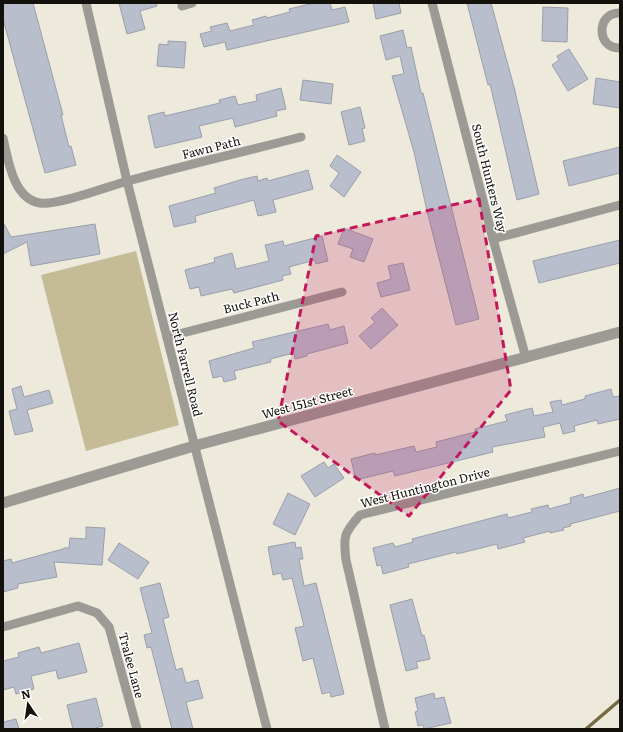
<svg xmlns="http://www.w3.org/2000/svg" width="623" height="732" font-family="Literata,serif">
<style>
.green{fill:#c5bb97}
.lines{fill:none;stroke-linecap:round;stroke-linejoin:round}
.stream{stroke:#766b44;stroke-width:3.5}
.building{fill:#b8becb;stroke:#999fab}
.minor{stroke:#9b9a94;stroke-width:9}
.tertiary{stroke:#9b9a94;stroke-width:11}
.marked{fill:#c2185b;fill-opacity:0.2;stroke:#c2185b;stroke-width:3;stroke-dasharray:8 5;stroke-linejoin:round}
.labels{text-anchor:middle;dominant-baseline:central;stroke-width:3;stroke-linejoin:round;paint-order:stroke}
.street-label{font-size:12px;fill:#13110c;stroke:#fff}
</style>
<rect width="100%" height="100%" fill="#ede9db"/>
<polygon class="green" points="136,251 179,425 86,451 41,275"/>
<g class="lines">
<polyline class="stream" points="586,729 620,700"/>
</g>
<g class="building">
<polygon points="3,3 33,3 63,115 61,115 69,147 71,146 76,165 45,173 3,19"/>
<polygon points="119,3 156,3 157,6 140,11 145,29 127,34"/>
<polygon points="314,3 330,3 332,10 345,7 349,22 227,50 225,42 204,47 200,34 212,31 210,27 227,23 230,31 254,25 252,20 266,16 267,18 290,12 289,9"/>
<polygon points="373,3 399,3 401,13 376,19"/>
<polygon points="467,3 491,3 514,87 539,194 517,200 490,84 488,85"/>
<polygon points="543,7 568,8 567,42 542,41"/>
<polygon points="403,30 407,48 411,47 421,93 423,93 479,319 456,325 427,211 414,152 392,76 404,74 400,56 386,60 380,36"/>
<polygon points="168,41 186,42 184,68 157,66 159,44 168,45"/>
<polygon points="569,49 588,79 568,91 552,65 559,60 557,56"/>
<polygon points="596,78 620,82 620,108 593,104"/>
<polygon points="303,80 333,84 331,104 300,100"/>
<polygon points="281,88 286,109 276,111 277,116 235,127 233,118 199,126 202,137 155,148 148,116 164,112 165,116 220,103 219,100 235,96 238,105 257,101 256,95"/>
<polygon points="360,107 365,128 362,129 365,141 349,145 341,112"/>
<polygon points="620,147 620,173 569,186 563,161"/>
<polygon points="337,155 361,172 344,197 330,186 339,173 330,166"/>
<polygon points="308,170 313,189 273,200 276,212 258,216 254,200 195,216 196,222 174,227 169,206 216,193 214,188 240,180 257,176 258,181 267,178 268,181"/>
<polygon points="3,222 11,237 95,224 100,254 31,266 27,242 3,254"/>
<polygon points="344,228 373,239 364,262 350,257 353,249 338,244"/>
<polygon points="322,236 328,261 316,264 315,260 289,267 291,274 282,276 283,280 234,293 232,289 201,296 199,287 190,289 185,270 215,262 214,258 232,253 236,269 269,261 265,245 283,241 284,246"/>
<polygon points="620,240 620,263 539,283 533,261"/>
<polygon points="403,263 410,290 381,297 377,283 391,279 388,266"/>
<polygon points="382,308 398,325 371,349 359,336 375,322 371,318"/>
<polygon points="328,324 330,330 344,326 348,343 307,354 307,356 295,359 294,353 270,359 271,362 234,371 236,379 224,382 222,376 213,378 209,361 254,348 252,342"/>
<polygon points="21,386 24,397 49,390 53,403 27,410 33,431 15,435 9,411 17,409 12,389"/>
<polygon points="611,389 613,397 620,396 620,419 598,424 597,420 574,426 575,431 563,434 560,423 543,427 545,437 492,447 493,452 395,476 393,471 356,480 351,459 375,453 375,455 414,446 416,452 437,447 436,442 475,432 475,429 507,421 505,415 532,408 534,416 553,412 550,402 561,400 562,405 585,399 585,396"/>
<polygon points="324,462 328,468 334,464 344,478 315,497 301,476"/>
<polygon points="620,488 620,511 570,524 571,526 563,528 564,530 550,533 550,531 523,538 525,542 498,549 497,544 457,554 456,552 408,564 409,567 383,574 381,565 377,566 373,548 393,543 395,547 413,542 412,539 507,514 508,518 532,512 531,509 548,505 549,509 571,503 570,498 583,494 584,498"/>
<polygon points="288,493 310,504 295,535 273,524"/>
<polygon points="86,527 105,528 102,565 54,562 57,577 18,584 18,588 3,592 3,561 11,559 12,563 63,549 64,548 69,548 70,538 86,539"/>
<polygon points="295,542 296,548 301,547 303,559 299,559 304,586 316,583 344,694 331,697 330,692 322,694 313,658 303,661 295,628 304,626 292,578 283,580 281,573 273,575 268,547"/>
<polygon points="119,543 149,562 138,579 108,560"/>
<polygon points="160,583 169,617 163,619 176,670 182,668 186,683 198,680 203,698 186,702 193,729 172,729 151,647 147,648 144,635 152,633 140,588"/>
<polygon points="412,599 422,636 424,635 430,659 416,662 418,668 406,671 390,605"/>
<polygon points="79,643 87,672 58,679 56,670 31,676 34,689 16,694 14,687 3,690 3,661 19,657 18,653 39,647 41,653"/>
<polygon points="434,693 435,699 444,697 451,723 424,729 423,725 418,726 415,712 418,711 415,698"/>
<polygon points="96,698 103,726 92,729 73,729 67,705"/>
<polygon points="16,719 19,729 3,729 3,722"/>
</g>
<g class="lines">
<g class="minor">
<polyline points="86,3 127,181 267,729"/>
<polyline points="432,3 493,239 526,358"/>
<polyline points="182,6 192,3"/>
<path d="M620 13C596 12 596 49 620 48"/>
<path d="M3 138C8 159 13 199 40 203 57 206 109 186 128 181 185 165 243 152 301 137"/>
<polyline points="493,239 620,205"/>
<polyline points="167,337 342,292"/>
<polyline points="3,627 78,606 97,613 109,627 137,729"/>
<path d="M385 729 346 560C343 536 344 533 360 515L620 451"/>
</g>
<polyline class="tertiary" points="3,503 194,446 620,332"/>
</g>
<path class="marked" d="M479 199 511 390 409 516 278 421 316 236Z"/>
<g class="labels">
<g class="street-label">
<text transform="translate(211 147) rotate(-14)">Fawn Path</text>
<text transform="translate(490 178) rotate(76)">South Hunters Way</text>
<text transform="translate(251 302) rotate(-14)">Buck Path</text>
<text transform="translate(186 364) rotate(76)">North Farrell Road</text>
<text transform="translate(307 402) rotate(-15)">West 151st Street</text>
<text transform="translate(425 487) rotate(-14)">West Huntington Drive</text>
<text transform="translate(132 665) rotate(75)">Tralee Lane</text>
</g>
</g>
<rect width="623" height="732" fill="none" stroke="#13110c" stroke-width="8"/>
<g transform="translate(28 704) rotate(347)" stroke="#ffffff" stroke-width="3" paint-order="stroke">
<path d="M0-3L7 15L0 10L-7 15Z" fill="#13110c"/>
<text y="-6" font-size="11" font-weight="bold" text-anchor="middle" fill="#13110c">N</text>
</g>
</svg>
